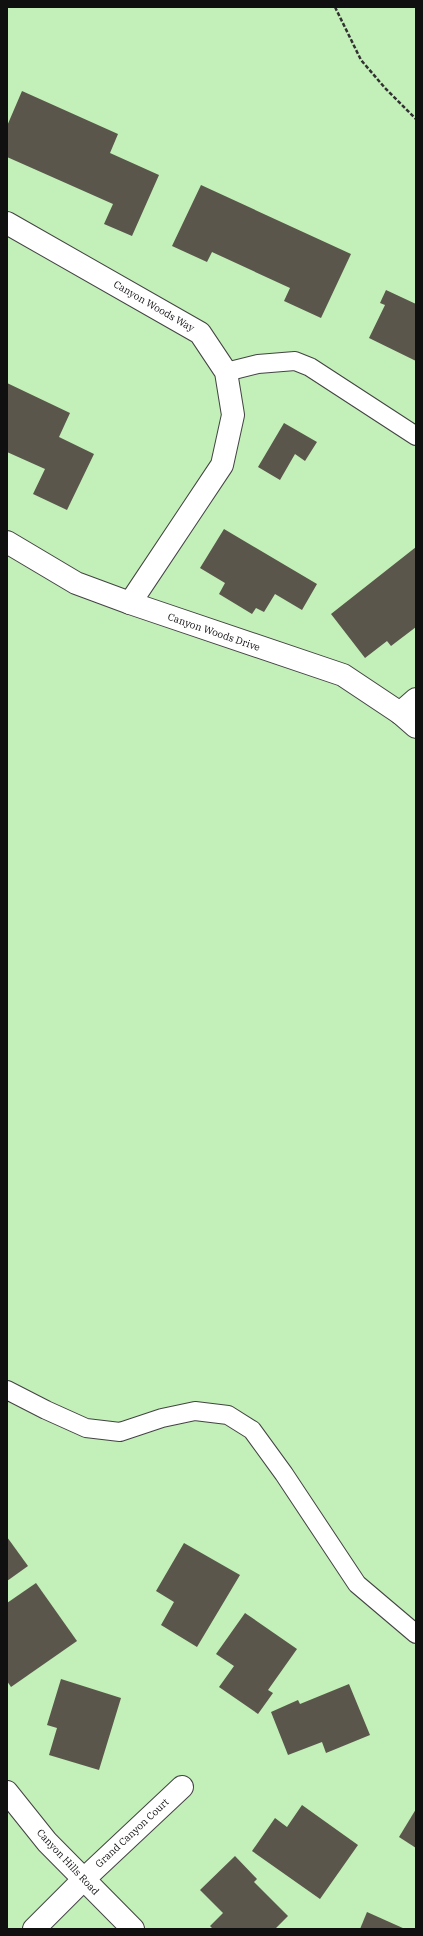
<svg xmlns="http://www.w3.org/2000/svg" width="423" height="1936" font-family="'IBM Plex Serif',serif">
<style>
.green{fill:#c3efb8}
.building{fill:#5a564b}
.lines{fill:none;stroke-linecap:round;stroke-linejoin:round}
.service-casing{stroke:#434343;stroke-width:20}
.minor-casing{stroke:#434343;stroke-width:24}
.path{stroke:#323232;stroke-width:2.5;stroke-dasharray:4 2;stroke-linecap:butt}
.service{stroke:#fff;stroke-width:18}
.minor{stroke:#fff;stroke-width:22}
.labels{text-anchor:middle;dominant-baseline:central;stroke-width:4;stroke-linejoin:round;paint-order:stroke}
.street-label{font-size:10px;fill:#101010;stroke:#fff}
</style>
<rect width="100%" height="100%" fill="#fefff4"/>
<rect class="green" x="7" y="7" width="409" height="1922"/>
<g class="building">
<polygon points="22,91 118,134 110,153 159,175 132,236 104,224 113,204 7,157 7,126"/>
<polygon points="201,185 351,254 321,318 284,301 290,288 212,252 207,262 172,246"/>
<polygon points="386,290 416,304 416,361 369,338 385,305 380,303"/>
<polygon points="7,383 70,413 59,437 94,454 67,510 33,494 45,469 7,452"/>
<polygon points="284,423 317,442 305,461 295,454 280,480 258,467"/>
<polygon points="224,529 317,584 302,610 275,594 264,612 256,608 252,614 219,594 225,583 200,568"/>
<polygon points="416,547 416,627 391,646 387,641 365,658 331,614"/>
<polygon points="7,1537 28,1566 7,1581"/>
<polygon points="184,1543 240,1575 197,1647 161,1625 174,1602 156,1591"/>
<polygon points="36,1583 77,1641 11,1687 7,1681 7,1603"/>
<polygon points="245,1613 297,1649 268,1690 273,1693 258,1714 219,1687 234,1666 216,1654"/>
<polygon points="61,1679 121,1698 99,1770 49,1755 57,1728 47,1725"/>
<polygon points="349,1684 370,1735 326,1753 322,1742 288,1755 271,1712 298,1700 300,1704"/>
<polygon points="302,1805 358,1845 320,1899 252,1851 275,1818 287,1827"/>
<polygon points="416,1809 416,1848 399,1837"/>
<polygon points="235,1856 257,1879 254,1882 288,1916 275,1929 213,1929 210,1926 223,1913 200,1890"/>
<polygon points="367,1912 405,1929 360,1929"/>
</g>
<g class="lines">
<defs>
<g id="service">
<polyline points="226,372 258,364 295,361 310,367 416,436"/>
<polyline points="7,1390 46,1410 86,1428 120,1432 162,1418 195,1411 228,1415 252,1430 284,1474 357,1584 416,1634"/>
</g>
<g id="minor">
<polyline points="7,223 200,333 226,372 233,415 222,465 130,603"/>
<polyline points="7,542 76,583 130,603 343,675 400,713 416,727"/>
<polyline points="400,713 416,699"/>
<polyline points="7,1792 47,1842 133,1929"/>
<polyline points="34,1929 83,1880 182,1787"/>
</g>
</defs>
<use href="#service" class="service-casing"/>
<use href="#minor" class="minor-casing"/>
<polyline class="path" points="335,7 361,60 385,88 416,119"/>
<use href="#service" class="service"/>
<use href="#minor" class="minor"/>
</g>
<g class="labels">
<g class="street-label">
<text transform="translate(154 306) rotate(30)">Canyon Woods Way</text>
<text transform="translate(214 632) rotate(19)">Canyon Woods Drive</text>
<text transform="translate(132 1833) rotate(-43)">Grand Canyon Court</text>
<text transform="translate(68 1862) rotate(47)">Canyon Hills Road</text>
</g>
</g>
<rect width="423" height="1936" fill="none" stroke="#101010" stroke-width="16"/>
</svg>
